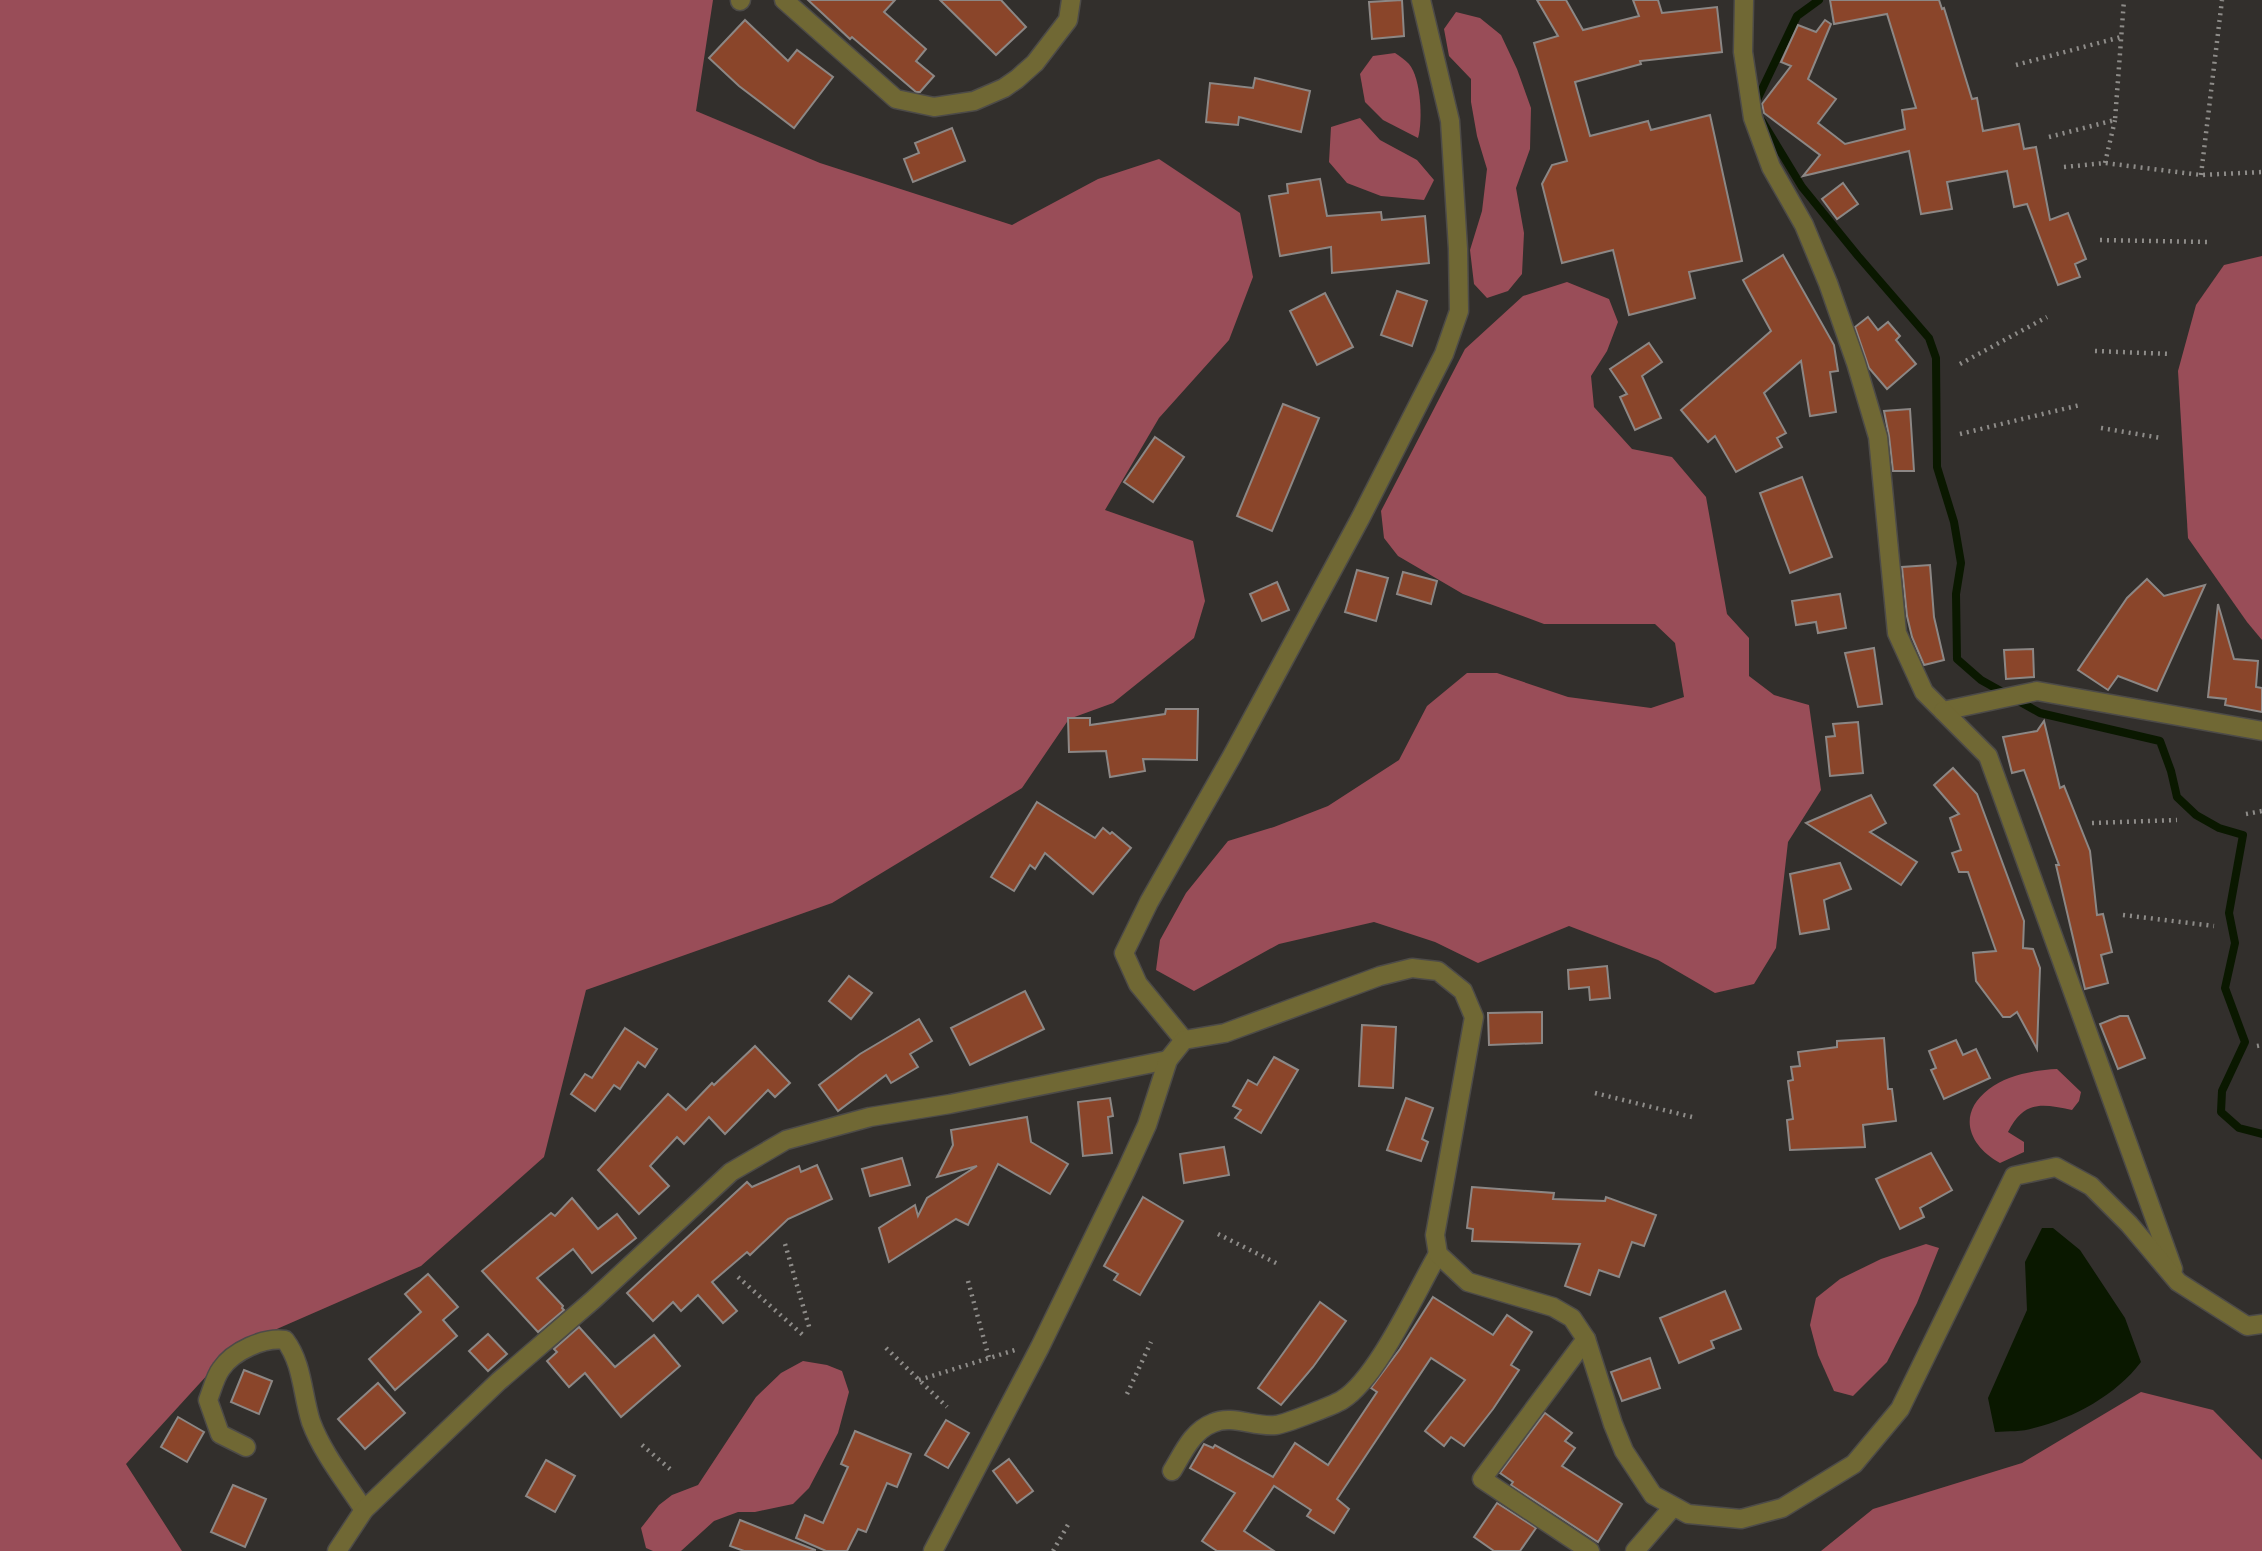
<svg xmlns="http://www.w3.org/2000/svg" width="2262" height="1551" font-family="'Varela Round',sans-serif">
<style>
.forest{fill:#994d58}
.water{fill:#0a1800}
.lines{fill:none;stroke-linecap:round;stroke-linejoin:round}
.stream{stroke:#0a1800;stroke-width:8}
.building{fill:#8a452a;stroke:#8c8785;stroke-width:2}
.minor-casing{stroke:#4d4b48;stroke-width:21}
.path{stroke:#8e8c89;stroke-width:4.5;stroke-dasharray:2 5;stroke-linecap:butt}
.minor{stroke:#706834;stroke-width:18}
</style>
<rect width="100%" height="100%" fill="#322f2c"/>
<g class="forest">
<polygon points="0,0 713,0 696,111 820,163 1012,225 1098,179 1159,159 1240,213 1253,277 1229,340 1159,418 1105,510 1193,541 1205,601 1194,638 1113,703 1069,719 1022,788 832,903 586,990 544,1157 421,1266 231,1349 126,1464 182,1551 0,1551"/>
<polygon points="1456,12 1480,18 1501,35 1517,69 1531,108 1530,149 1516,188 1524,233 1522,274 1508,291 1487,298 1474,284 1470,250 1482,211 1487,169 1477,136 1471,102 1471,79 1449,56 1444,29"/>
<path d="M1395 53C1400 56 1405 60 1409 64 1421 78 1423 121 1418 138L1383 120 1365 102 1360 74 1373 56Z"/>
<polygon points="1360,118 1380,140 1417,160 1434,180 1424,200 1381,196 1347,183 1329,162 1331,127"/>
<polygon points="2262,256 2262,640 2247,622 2188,538 2178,371 2196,305 2224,265"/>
<polygon points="1567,282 1609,299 1618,322 1607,351 1591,376 1594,407 1632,449 1672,457 1706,497 1727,614 1749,638 1749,676 1774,695 1809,705 1821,790 1788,842 1776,948 1754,984 1715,993 1658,960 1569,926 1478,963 1435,942 1374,922 1279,944 1194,991 1156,970 1160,940 1186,893 1228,841 1274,827 1328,806 1399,760 1427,706 1467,673 1497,673 1568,697 1651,708 1684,697 1675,643 1655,624 1544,624 1463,594 1398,556 1384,538 1381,511 1465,349 1523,296"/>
<path d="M2057 1069 2081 1092 2079 1101 2072 1110C2040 1103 2024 1101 2008 1132L2024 1142V1152L2000 1163C1969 1146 1956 1114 1989 1089 2007 1075 2035 1070 2057 1069Z"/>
<polygon points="1926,1244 1939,1248 1917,1303 1887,1362 1853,1396 1834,1391 1818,1355 1810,1325 1816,1298 1840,1279 1881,1259"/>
<polygon points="803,1361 827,1365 842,1371 849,1392 838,1433 809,1488 793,1504 755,1512 738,1512 714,1521 681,1551 653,1551 646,1548 641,1528 659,1505 672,1495 698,1485 756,1397 781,1373"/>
<polygon points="2141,1392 2213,1410 2262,1460 2262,1551 1821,1551 1873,1509 2022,1463"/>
</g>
<path class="water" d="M2042 1228H2053L2080 1250 2125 1318 2141 1362C2116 1395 2074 1418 2034 1428 2022 1432 2008 1431 1995 1432L1988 1398 2027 1310 2025 1262Z"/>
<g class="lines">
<g class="stream">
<polyline points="1755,104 1797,16 1819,0"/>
<polyline points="1762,121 1802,187 1858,256 1929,338 1936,358 1937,467 1954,522 1961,563 1956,594 1957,659 1981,680 2040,713 2160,741 2171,771 2177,797 2196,815 2219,828 2243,835 2229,913 2235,943 2225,988 2245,1042 2222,1091 2221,1112 2239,1128 2262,1134"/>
</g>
</g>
<g class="building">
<polygon points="808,0 895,0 884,12 926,49 916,61 934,76 920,92 916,92 852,37 850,39"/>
<polygon points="940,0 1001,0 1026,27 996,55"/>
<polygon points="1402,0 1404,36 1372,39 1369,2"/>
<polygon points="1537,0 1566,0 1583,30 1639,16 1633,0 1658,0 1662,13 1717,7 1722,52 1640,61 1641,64 1575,82 1590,136 1648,121 1651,130 1710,115 1742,261 1689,272 1695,298 1629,315 1613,250 1562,263 1542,184 1552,165 1567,161 1534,43 1558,36"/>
<polygon points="1830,0 1939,0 1942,9 1944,8 1972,99 1977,98 1983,131 2019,124 2024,149 2036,147 2050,220 2068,213 2086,259 2075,264 2080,277 2058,285 2027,204 2014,207 2007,171 1947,182 1952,209 1921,214 1909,151 1803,176 1820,155 1764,113 1762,104 1791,66 1781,62 1798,25 1816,32 1825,20 1831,24 1808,79 1836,99 1818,123 1845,144 1905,129 1902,110 1916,108 1887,14 1834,24"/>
<polygon points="745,20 788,61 797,50 833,77 794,128 739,86 709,58"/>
<polygon points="1255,78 1310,91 1301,132 1239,117 1238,125 1206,122 1210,83 1253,88"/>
<polygon points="952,128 965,161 913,182 904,159 919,153 915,143"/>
<polygon points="1320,179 1327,216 1381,212 1382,220 1425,216 1429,263 1332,273 1331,247 1280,256 1269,196 1288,193 1287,184"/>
<polygon points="1843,183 1858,204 1837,219 1822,199"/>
<polygon points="1783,255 1834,345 1838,371 1830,372 1836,412 1810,416 1801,361 1764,393 1786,433 1777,438 1782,447 1736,472 1715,436 1708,442 1681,410 1771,331 1743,280"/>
<polygon points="1397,291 1427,301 1412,346 1381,335"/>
<polygon points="1325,293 1353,347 1317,365 1290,311"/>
<polygon points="1868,317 1878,330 1888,322 1900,336 1896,340 1916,364 1887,389 1869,368 1855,327"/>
<polygon points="1649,343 1662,362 1642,376 1661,418 1635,430 1620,397 1627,394 1610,369"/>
<polygon points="1283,404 1319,418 1272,531 1237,516"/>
<polygon points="1910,409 1914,471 1893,471 1889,436 1884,411"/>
<polygon points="1155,437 1184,457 1153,502 1124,482"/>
<polygon points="1802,477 1832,557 1790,573 1760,493"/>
<polygon points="1930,565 1934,617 1944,660 1924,665 1912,637 1907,616 1902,567"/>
<polygon points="1357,570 1388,578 1376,621 1345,612"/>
<polygon points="1403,572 1437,581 1431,604 1397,594"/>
<polygon points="2147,579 2164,596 2205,585 2157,691 2118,676 2108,690 2078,670 2127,598"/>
<polygon points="1277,582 1289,610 1262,621 1250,594"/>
<polygon points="1840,594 1846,628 1818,633 1816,622 1796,625 1792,601"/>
<polygon points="2218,604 2234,659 2258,661 2256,687 2262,688 2262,712 2225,705 2226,699 2208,697"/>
<polygon points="1874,648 1882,704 1858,707 1845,653"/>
<polygon points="2033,649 2034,677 2006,679 2004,650"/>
<polygon points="1166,709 1198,709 1197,760 1143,759 1145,771 1110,777 1106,751 1069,752 1068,718 1090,718 1090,725 1165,714"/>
<polygon points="2044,721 2060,788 2064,786 2090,851 2097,915 2103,914 2112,952 2101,955 2108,983 2085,989 2056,865 2059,865 2024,770 2012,773 2003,737 2037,731"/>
<polygon points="1858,722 1863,773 1830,776 1826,737 1835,736 1833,724"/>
<polygon points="1953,768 1977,794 2024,921 2023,948 2033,949 2040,968 2037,1049 2017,1012 2010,1017 2003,1017 1976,981 1973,953 1996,951 1968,872 1959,872 1952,853 1961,850 1950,818 1959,814 1934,785"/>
<polygon points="1871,795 1886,823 1870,832 1917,862 1901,885 1806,823"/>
<polygon points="1037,802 1095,838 1103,828 1110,834 1112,832 1131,848 1093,894 1045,853 1035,869 1030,865 1014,891 991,877"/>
<polygon points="1840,863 1851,889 1824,900 1829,929 1800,934 1790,874"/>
<polygon points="1607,966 1610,998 1590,1000 1589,987 1569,989 1568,970"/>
<polygon points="849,976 872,993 851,1019 829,1001"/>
<polygon points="1025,991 1044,1029 970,1065 951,1028"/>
<polygon points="1542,1012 1542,1043 1489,1045 1488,1013"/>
<polygon points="2120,1016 2128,1016 2145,1058 2118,1069 2100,1024"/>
<polygon points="919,1019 932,1041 910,1054 918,1067 891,1083 886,1075 838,1111 819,1085 860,1054"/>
<polygon points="1362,1025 1396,1027 1393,1088 1359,1086"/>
<polygon points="625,1028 657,1049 645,1067 638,1062 620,1089 614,1085 595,1111 571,1094 585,1074 592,1078"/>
<polygon points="1884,1038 1888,1089 1892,1089 1896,1121 1863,1125 1865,1147 1790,1150 1787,1120 1793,1119 1788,1081 1793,1080 1791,1067 1800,1066 1798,1052 1837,1047 1837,1041"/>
<polygon points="1956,1040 1963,1055 1976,1049 1990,1078 1944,1099 1931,1070 1936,1068 1929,1051"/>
<polygon points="755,1046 790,1083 775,1097 768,1090 725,1134 709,1117 684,1144 677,1137 650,1166 669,1186 639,1214 598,1170 668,1094 686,1110 712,1083 714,1085"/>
<polygon points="1274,1057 1298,1070 1261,1133 1235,1118 1241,1110 1233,1106 1248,1080 1257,1085"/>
<polygon points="1110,1098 1113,1116 1108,1117 1112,1153 1083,1156 1078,1102"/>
<polygon points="1406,1098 1433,1108 1422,1139 1428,1142 1421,1161 1387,1150"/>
<polygon points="1027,1117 1031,1142 1068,1164 1050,1194 998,1164 968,1225 956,1219 889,1262 879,1228 915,1205 918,1216 927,1198 977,1166 937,1177 953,1145 951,1130"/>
<polygon points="1224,1147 1229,1175 1184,1183 1180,1154"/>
<polygon points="1931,1153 1952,1190 1920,1208 1924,1217 1900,1229 1876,1179"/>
<polygon points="902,1158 910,1185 870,1196 862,1169"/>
<polygon points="817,1165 832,1199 788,1219 750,1255 747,1252 712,1282 737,1311 723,1323 698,1295 681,1311 673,1302 653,1321 627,1293 747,1182 752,1187 799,1166 801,1172"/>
<polygon points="1472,1187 1554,1193 1553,1199 1605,1201 1606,1197 1656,1215 1644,1246 1632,1242 1619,1277 1599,1270 1590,1295 1565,1286 1580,1244 1472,1241 1473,1229 1467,1228"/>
<polygon points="1143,1197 1183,1221 1140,1295 1114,1280 1118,1274 1104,1266"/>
<polygon points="572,1198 598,1229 617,1214 636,1238 592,1273 573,1249 537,1278 563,1306 562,1308 564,1310 538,1332 482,1271 551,1213 555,1216"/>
<polygon points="428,1274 458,1307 443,1320 457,1336 395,1390 369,1359 421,1312 405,1294"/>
<polygon points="1725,1291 1741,1329 1711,1341 1714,1348 1679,1363 1660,1318"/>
<polygon points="1433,1297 1493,1335 1507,1315 1532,1332 1511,1365 1519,1370 1493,1409 1464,1446 1451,1437 1444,1446 1425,1431 1465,1380 1431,1358 1337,1499 1349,1509 1334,1533 1307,1516 1311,1510 1274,1486 1244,1531 1274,1551 1217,1551 1202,1541 1235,1493 1190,1468 1204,1444 1213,1448 1215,1445 1273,1477 1295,1443 1328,1465 1377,1392 1371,1388 1400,1349"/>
<polygon points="1320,1302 1346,1321 1313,1367 1281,1405 1258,1388"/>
<polygon points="579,1327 615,1367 654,1335 680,1366 621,1417 585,1373 569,1387 547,1361 557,1352 554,1349"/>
<polygon points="488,1334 507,1354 488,1371 469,1351"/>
<polygon points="1650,1358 1660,1388 1622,1401 1611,1372"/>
<polygon points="244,1370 272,1381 259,1414 231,1402"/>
<polygon points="378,1383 405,1413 365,1449 338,1419"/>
<polygon points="1545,1413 1572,1433 1565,1441 1575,1448 1562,1466 1622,1504 1598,1542 1511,1485 1513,1482 1500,1473"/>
<polygon points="178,1417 204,1432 187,1462 161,1447"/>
<polygon points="946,1420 969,1433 948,1468 925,1455"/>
<polygon points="855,1431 911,1454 897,1487 887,1483 866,1532 858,1529 847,1551 826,1551 796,1538 805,1515 823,1523 848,1467 841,1464"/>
<polygon points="1009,1459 1033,1491 1017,1503 993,1471"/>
<polygon points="546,1460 575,1476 555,1512 526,1496"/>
<polygon points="233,1485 266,1499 245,1547 211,1532"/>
<polygon points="1497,1503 1536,1528 1520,1551 1494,1551 1474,1537"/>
<polygon points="740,1520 815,1550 815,1551 744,1551 730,1546"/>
</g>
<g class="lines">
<defs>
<g id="minor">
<polyline points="784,0 896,99 934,107 974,101 1004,88 1017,79 1035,63 1068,20 1071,0"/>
<polyline points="1744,0 1743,52 1753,118 1771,167 1804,225 1828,283 1856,363 1878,437 1897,633 1924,692 1943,711 2037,691 2262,731"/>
<polyline points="740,1 741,0"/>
<polyline points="1943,711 1988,756 2173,1269"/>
<polyline points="1184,1040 1138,984 1124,953 1149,902 1232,756 1361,517 1444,354 1459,311 1458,249 1450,121 1421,0"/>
<polyline points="1586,1339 1482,1479 1590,1551"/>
<path d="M246 1447 220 1434 208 1400C212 1390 215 1377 221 1369 233 1351 264 1337 285 1340 303 1364 302 1394 311 1422 323 1454 346 1482 364 1510"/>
<path d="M1172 1471C1183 1453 1192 1431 1213 1423 1232 1414 1256 1428 1276 1425 1285 1424 1334 1405 1342 1400 1377 1379 1416 1292 1438 1254"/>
<polyline points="337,1551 364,1510 499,1381 593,1300 731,1172 786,1140 870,1117 950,1104 1168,1060"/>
<polyline points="933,1551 1040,1347 1126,1171 1147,1125 1168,1060 1184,1040 1225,1033 1380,976 1412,968 1438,971 1463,991 1474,1017 1435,1235 1438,1254 1468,1282 1553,1307 1572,1318 1586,1339 1613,1424 1624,1451 1653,1495 1688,1514 1741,1519 1782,1508 1854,1464 1900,1409 2014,1176 2056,1167 2091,1186 2129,1224 2178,1282 2247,1326 2262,1324"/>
<polyline points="1635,1551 1673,1507"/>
</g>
</defs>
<use href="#minor" class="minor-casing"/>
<g class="path">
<polyline points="2016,65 2121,37"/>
<polyline points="2049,137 2115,120 2124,0"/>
<polyline points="2105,163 2115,120"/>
<polyline points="2064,167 2105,163 2201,175 2262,172"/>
<polyline points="2201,175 2222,0"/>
<polyline points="2100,240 2209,242"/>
<polyline points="2095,351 2171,354"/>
<polyline points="1960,364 2047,317"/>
<polyline points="2101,428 2161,438"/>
<polyline points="1960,434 2080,405"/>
<polyline points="2246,814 2262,811"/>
<polyline points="2092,823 2177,820"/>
<polyline points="2123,915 2214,926"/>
<polyline points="2257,1046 2262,1045"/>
<polyline points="1595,1093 1692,1117"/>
<polyline points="1218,1234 1278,1264"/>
<polyline points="785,1244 810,1330"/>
<polyline points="738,1277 804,1336"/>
<polyline points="968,1281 989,1358"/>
<polyline points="886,1348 947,1407"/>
<polyline points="919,1380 1015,1350"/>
<polyline points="1127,1394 1151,1342"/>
<polyline points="642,1445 670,1469"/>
<polyline points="1053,1551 1069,1523"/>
</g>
<use href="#minor" class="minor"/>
</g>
</svg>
